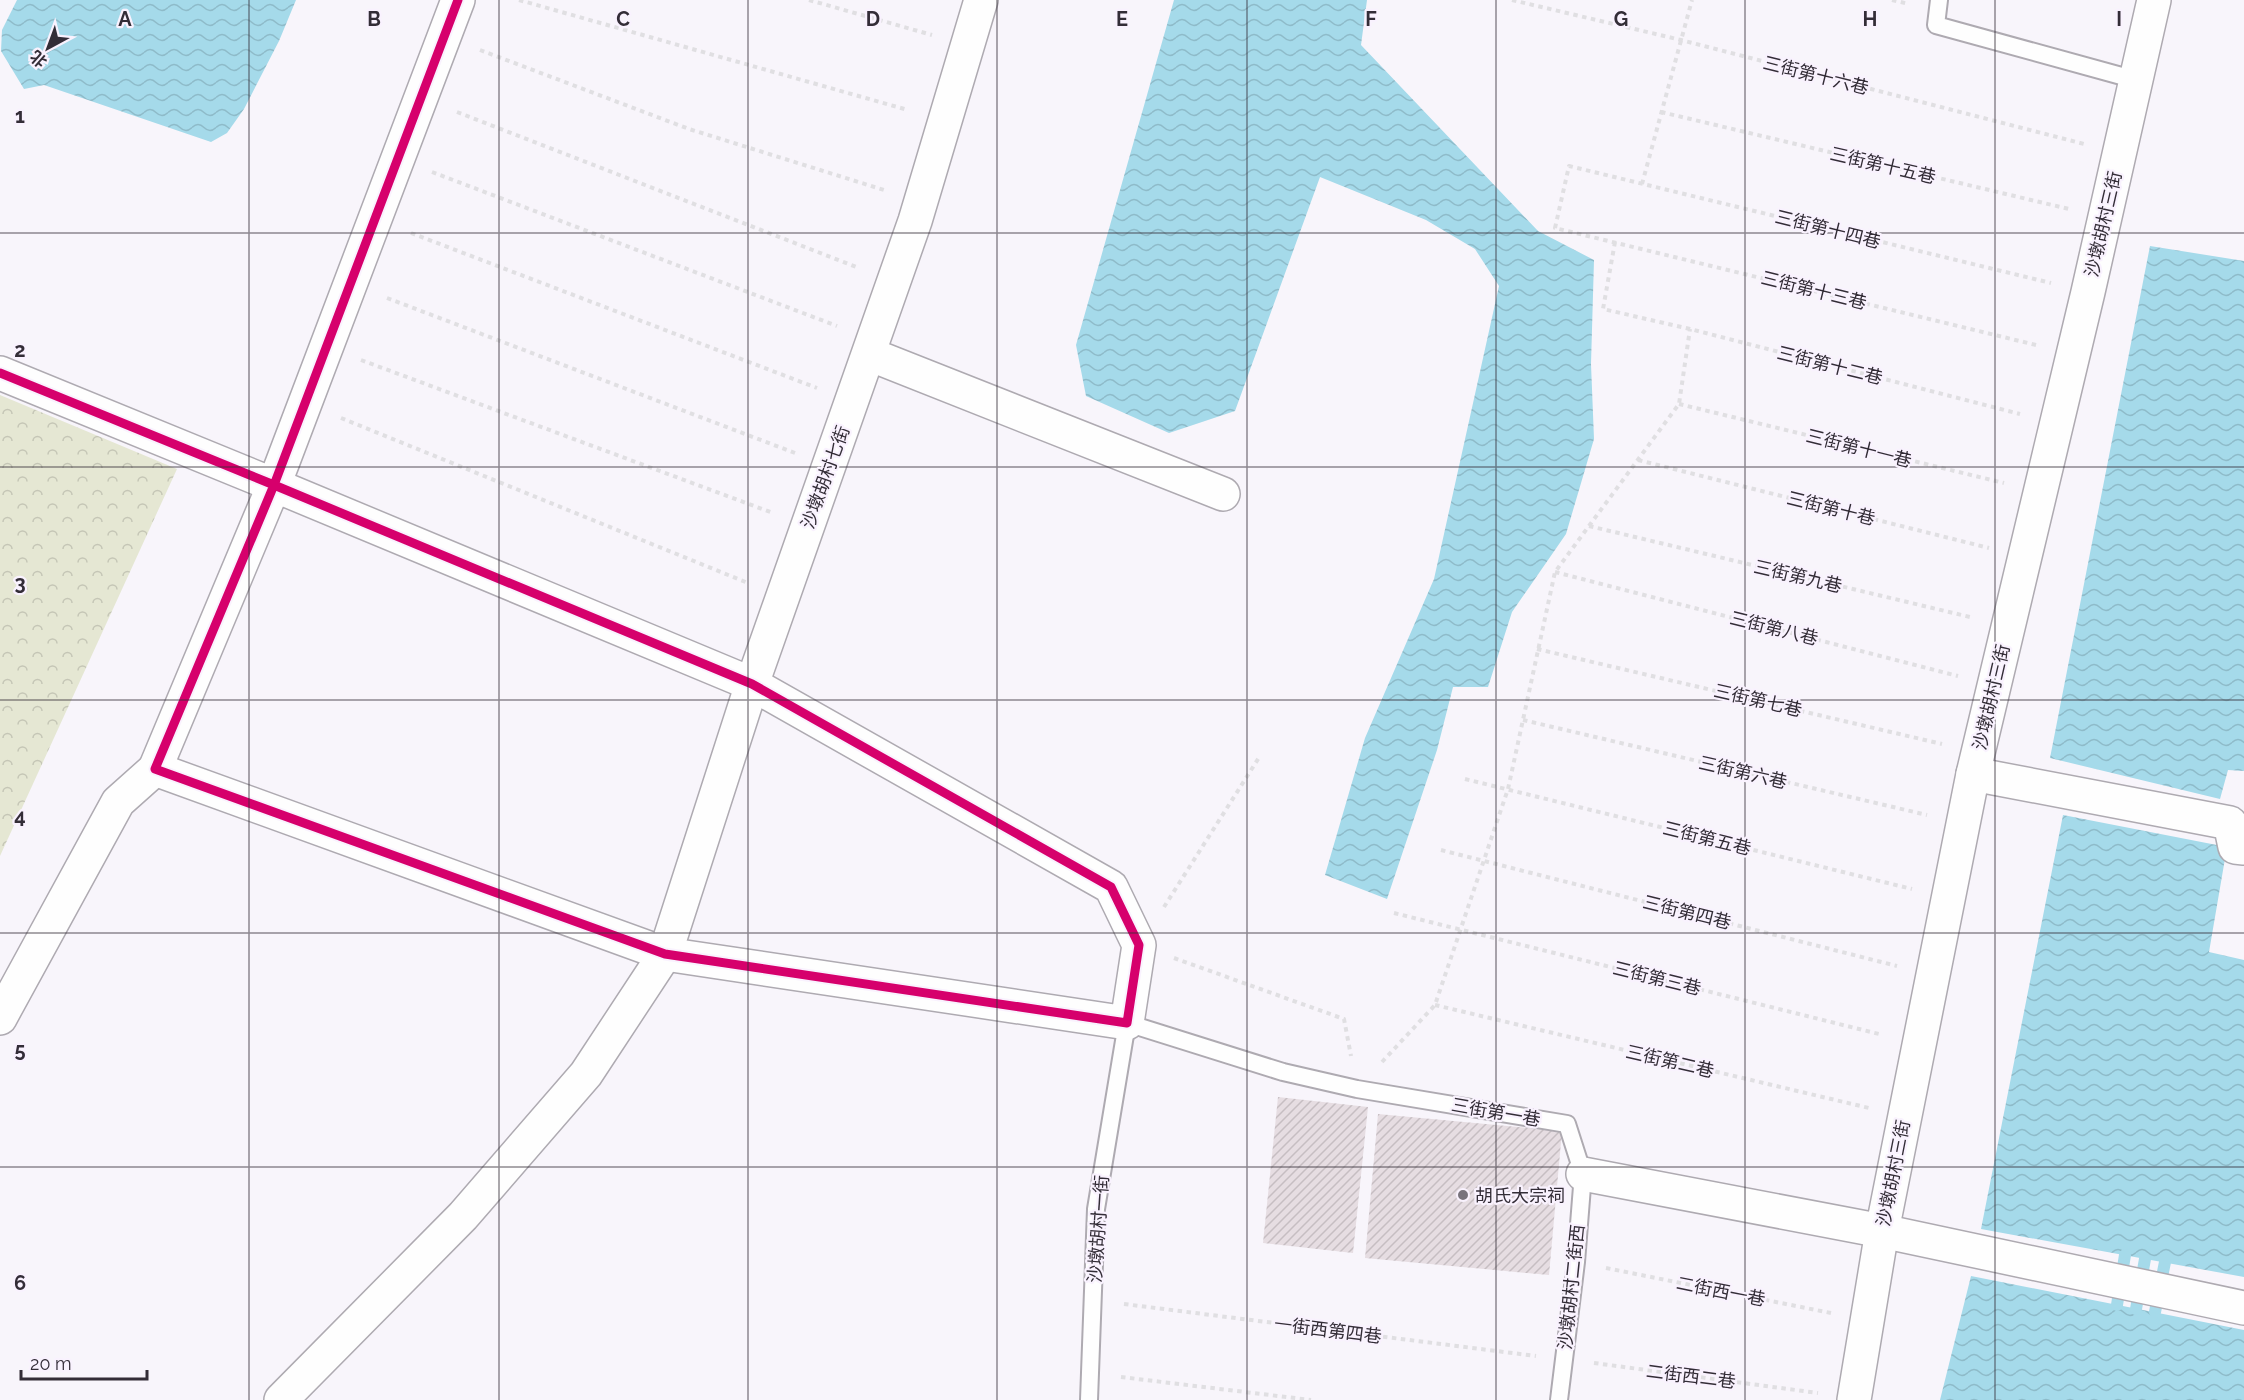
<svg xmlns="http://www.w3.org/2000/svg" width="2244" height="1400" font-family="Raleway,'Noto Sans SC',sans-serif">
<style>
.forest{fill:url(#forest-crowns)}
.water{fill:url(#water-waves)}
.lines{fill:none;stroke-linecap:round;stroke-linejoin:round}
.stream{stroke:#a5daea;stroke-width:12}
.building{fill:url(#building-hatch)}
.service-casing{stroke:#aeaab1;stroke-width:20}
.minor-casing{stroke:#aeaab1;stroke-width:36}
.path{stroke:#e0dfe2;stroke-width:4;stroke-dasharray:4.5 4.5;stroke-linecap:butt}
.service{stroke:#fefefe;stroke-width:16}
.minor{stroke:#fefefe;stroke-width:33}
.cycleway-casing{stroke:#f9f2fe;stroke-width:13}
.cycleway{stroke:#d6006c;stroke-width:9}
.grid{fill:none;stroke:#332d37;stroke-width:1.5;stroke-opacity:0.55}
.poi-dot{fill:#78737c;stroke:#f9f2fe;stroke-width:2}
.labels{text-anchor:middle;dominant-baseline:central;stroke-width:4.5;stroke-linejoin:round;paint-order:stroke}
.street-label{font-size:18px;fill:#332d37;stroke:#f9f2fe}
.poi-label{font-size:18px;fill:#332d37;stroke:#f9f2fe;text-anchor:start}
.grid-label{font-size:20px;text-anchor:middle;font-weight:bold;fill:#332d37;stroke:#f9f2fe;stroke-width:4.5;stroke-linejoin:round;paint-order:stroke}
</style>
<defs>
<pattern id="forest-crowns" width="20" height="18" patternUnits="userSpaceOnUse" patternTransform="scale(1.5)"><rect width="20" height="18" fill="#e5e7d3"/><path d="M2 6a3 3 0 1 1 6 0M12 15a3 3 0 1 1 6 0" fill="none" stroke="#c5c6b6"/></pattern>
<pattern id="water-waves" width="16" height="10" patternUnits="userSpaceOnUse" patternTransform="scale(1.5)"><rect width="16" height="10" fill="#a5daea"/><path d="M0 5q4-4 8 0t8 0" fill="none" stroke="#8ebbc9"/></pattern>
<pattern id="building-hatch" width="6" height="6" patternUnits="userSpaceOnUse" patternTransform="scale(1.5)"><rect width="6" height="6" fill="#e6dde2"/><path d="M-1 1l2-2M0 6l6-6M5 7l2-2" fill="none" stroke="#c6bec2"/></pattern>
</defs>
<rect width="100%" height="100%" fill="#f8f5fb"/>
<polygon class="forest" points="0,395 177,469 0,856"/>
<g class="water">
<polygon points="17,0 296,0 279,41 244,109 227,133 211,142 44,85 24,89 1,51 2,30"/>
<polygon points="1174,0 1367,0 1361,45 1538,231 1594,260 1591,364 1594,439 1566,534 1512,612 1488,687 1453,687 1437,750 1387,899 1325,875 1365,738 1434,579 1499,286 1475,249 1426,220 1320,177 1235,411 1169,433 1086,396 1076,345"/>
<polygon points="2150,246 2244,261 2244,771 2228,770 2220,799 2050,758"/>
<polygon points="2063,815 2227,847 2209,952 2244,960 2244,1277 1981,1229"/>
<polygon points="1971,1276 2244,1330 2244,1400 1940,1400"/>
</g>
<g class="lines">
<g class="stream">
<polyline points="2117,1305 2125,1255"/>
<polyline points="2136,1309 2145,1259"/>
<polyline points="2155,1312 2165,1262"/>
</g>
</g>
<g class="building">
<polygon points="1278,1097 1368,1107 1353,1253 1263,1243"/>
<polygon points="1378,1114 1562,1131 1549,1275 1365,1258"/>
</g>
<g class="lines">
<defs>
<g id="service">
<polyline points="1939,0 1936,25 2136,80"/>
<polyline points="1089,1400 1096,1209 1127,1023 1283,1072 1357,1089 1567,1124 1583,1174 1576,1262 1559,1400"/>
</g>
<g id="minor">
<polyline points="869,354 1223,494"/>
<polyline points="0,373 274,485 752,684 1111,887 1139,945 1127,1023 665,954 155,769 274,485 458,0"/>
<polyline points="1973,774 2230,823 2235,847 2244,848"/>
<polyline points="0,1018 118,802 155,769"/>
<polyline points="1583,1174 1882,1231 2244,1308"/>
<polyline points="281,1400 463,1216 586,1074 665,954 752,684 915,221 981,0"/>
<polyline points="1854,1400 1882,1231 1973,774 2088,292 2154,0"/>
</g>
</defs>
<use href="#service" class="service-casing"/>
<use href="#minor" class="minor-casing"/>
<g class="path">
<polyline points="519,0 908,110"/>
<polyline points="809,0 932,35"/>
<polyline points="1512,0 1681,40 2084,144"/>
<polyline points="1892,0 1909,4"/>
<polyline points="480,50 689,129 884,190"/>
<polyline points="457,112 859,268"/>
<polyline points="1661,112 2069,209"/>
<polyline points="432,172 837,326"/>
<polyline points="1642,184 1692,0"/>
<polyline points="411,233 817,388"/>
<polyline points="1615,242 1603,309 1690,329 2020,414"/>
<polyline points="387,298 795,453"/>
<polyline points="2036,345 1555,228 1569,166 2051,283"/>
<polyline points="361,360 773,513"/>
<polyline points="1679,404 2004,483"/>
<polyline points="341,418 748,583"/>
<polyline points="1638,460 1989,548"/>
<polyline points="1589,526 1970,617"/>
<polyline points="1555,572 1958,676"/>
<polyline points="1537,649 1942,744"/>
<polyline points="1523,720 1927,815"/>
<polyline points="1465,779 1912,889"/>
<polyline points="1441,850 1897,966"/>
<polyline points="1164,907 1260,756"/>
<polyline points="1394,913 1883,1035"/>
<polyline points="1174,958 1344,1019 1351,1056"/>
<polyline points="1435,1005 1869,1108"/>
<polyline points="1382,1062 1435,1005 1508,789 1555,572 1679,404 1690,329"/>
<polyline points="1606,1268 1831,1313"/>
<polyline points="1124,1304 1536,1356"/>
<polyline points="1594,1363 1818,1393"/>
<polyline points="1121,1377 1311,1400"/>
</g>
<use href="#service" class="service"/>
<use href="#minor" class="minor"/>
<defs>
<polyline id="cycleway" points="0,373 274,485 752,684 1111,887 1139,945 1127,1023 665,954 155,769 274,485 458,0"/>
</defs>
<use href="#cycleway" class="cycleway-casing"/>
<use href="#cycleway" class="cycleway"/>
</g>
<path class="grid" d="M249 0V1400M499 0V1400M748 0V1400M997 0V1400M1247 0V1400M1496 0V1400M1745 0V1400M1995 0V1400M0 233H2244M0 467H2244M0 700H2244M0 933H2244M0 1167H2244"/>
<circle class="poi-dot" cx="1463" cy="1195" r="6"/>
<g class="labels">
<g class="street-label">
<text transform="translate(1816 75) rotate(14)">三街第十六巷</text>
<text transform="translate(1883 165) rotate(13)">三街第十五巷</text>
<text transform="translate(2103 224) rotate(-77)">沙墩胡村三街</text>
<text transform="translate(1828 229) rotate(14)">三街第十四巷</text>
<text transform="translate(1814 290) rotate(14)">三街第十三巷</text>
<text transform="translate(1830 365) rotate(14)">三街第十二巷</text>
<text transform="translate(1859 448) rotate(14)">三街第十一巷</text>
<text transform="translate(825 477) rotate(-70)">沙墩胡村七街</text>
<text transform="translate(1831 508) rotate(14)">三街第十巷</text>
<text transform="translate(1798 576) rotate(13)">三街第九巷</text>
<text transform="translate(1774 628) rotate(14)">三街第八巷</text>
<text transform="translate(1991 697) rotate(-77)">沙墩胡村三街</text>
<text transform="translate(1758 700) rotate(13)">三街第七巷</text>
<text transform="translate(1743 772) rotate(13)">三街第六巷</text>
<text transform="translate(1707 838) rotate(14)">三街第五巷</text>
<text transform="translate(1687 912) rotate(14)">三街第四巷</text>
<text transform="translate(1657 978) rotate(14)">三街第三巷</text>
<text transform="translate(1670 1061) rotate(13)">三街第二巷</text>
<text transform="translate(1496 1112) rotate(10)">三街第一巷</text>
<text transform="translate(1893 1173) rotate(-79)">沙墩胡村三街</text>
<text transform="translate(1098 1229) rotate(-86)">沙墩胡村一街</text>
<text transform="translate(1571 1287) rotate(-84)">沙墩胡村二街西</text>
<text transform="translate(1721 1291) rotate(11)">二街西一巷</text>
<text transform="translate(1328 1330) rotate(7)">一街西第四巷</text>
<text transform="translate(1691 1376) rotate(7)">二街西二巷</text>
</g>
<g class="poi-label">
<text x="1475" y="1195">胡氏大宗祠</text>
</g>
</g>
<g class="grid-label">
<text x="125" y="26">A</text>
<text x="374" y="26">B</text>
<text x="623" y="26">C</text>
<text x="873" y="26">D</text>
<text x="1122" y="26">E</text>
<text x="1371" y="26">F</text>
<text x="1621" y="26">G</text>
<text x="1870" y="26">H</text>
<text x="2119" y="26">I</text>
<text x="20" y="123">1</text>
<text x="20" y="357">2</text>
<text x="20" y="590">3</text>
<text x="20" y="823">4</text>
<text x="20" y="1057">5</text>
<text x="20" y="1290">6</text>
</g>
<g transform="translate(48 48) rotate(221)" stroke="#f9f2fe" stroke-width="4.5" paint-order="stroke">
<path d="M0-4.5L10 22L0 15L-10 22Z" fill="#332d37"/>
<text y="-9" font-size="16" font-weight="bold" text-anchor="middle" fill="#332d37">北</text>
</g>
<path d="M21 1370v9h126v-9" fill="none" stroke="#332d37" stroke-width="3"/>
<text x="30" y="1370" font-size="18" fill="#332d37" stroke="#f9f2fe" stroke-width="4.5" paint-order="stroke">20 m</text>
</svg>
